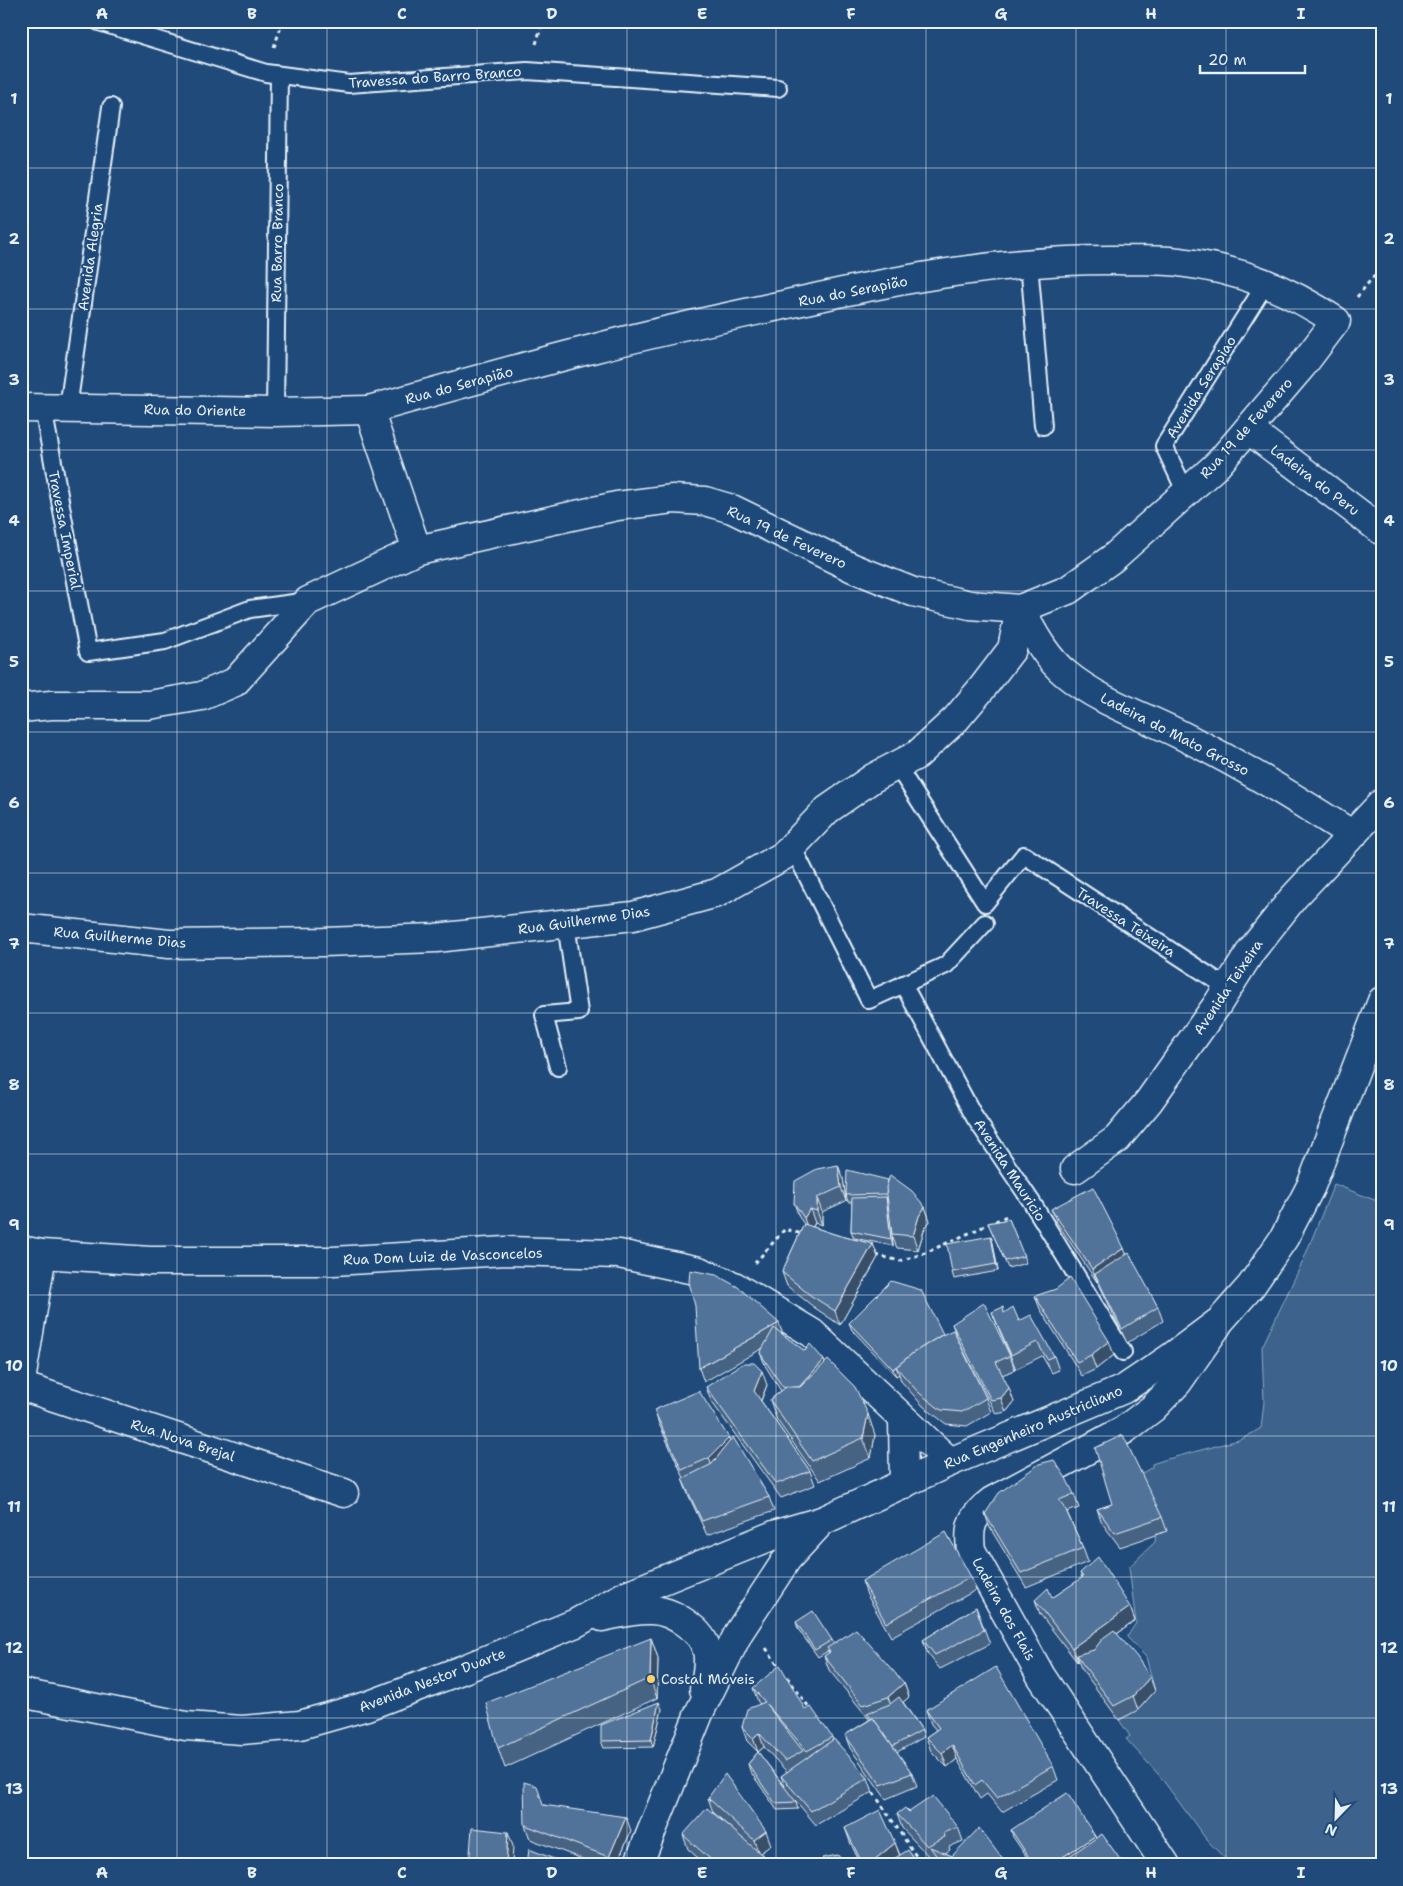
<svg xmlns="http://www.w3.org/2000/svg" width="1403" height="1886" font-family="'Shantell Sans',sans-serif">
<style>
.green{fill:#3c628c;stroke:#92aac2}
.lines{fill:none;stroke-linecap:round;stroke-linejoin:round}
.lane-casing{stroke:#e8f1f8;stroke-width:20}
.street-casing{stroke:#e8f1f8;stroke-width:31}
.secondary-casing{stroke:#e8f1f8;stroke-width:31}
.path{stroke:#e8f1f8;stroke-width:3;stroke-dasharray:4 4;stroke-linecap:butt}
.lane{stroke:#1f4a7a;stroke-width:16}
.street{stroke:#1f4a7a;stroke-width:28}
.secondary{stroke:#1f4a7a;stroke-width:28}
.wall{fill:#466384;stroke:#e8f1f8;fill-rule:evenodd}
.shaded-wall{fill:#39506b;stroke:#e8f1f8}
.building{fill:#517399;stroke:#e8f1f8}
.grid{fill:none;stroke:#e8f1f8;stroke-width:1;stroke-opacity:0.55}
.poi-dot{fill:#ffd166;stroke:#1f4a7a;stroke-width:2}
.labels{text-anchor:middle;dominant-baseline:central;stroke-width:4;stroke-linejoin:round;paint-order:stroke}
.street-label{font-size:14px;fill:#e8f1f8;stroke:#1f4a7a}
.poi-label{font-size:14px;fill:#e8f1f8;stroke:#1f4a7a;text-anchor:start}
.neatline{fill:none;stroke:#e8f1f8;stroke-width:2}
.grid-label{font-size:16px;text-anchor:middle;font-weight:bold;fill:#e8f1f8}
</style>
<rect width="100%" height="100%" fill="#1f4a7a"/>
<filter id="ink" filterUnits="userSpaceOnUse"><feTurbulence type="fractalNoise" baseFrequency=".02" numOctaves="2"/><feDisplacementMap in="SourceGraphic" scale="10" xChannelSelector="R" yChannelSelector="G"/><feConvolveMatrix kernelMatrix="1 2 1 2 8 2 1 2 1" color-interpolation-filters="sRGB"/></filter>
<g filter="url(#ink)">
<polygon class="green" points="1334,1184 1382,1203 1382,1865 1231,1865 1206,1839 1159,1775 1126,1739 1130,1736 1119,1720 1155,1691 1146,1657 1127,1637 1136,1623 1129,1567 1155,1542 1157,1523 1141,1474 1152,1467 1152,1464 1164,1460 1242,1439 1261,1428 1264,1402 1262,1347 1303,1261"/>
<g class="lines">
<defs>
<g id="lane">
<polyline points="99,22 266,73 349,84 527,71 778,88"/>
<polyline points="1029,263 1043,426"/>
<polyline points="43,408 88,652 165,641 250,609 308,601"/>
<polyline points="68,408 111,107"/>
<polyline points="275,412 279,75"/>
<polyline points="1186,493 1164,446 1266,283"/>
<polyline points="897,766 985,903 1024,855 1228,988"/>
<polyline points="792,846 869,1000 946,965 985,923"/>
<polyline points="903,984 975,1118 1031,1201 1123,1352"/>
<polyline points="558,1067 544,1015 579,1012 566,924"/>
</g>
<g id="street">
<path d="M369 410C443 389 517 368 592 349 659 331 728 317 797 302 903 278 1009 259 1119 260 1138 261 1159 259 1179 262 1239 269 1286 288 1336 321L1302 366 1248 429"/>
<path d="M1020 609C1033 632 1045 657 1066 674 1100 702 1144 716 1183 736 1242 765 1298 800 1353 835"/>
<polyline points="21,708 51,705 149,705 202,696 235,682 308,601 417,550"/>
<polyline points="21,928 169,944 324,942 436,938 633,916 717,893 783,856 827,810 873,778 917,755 956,719 983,687 1012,649 1020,609"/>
<polyline points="1075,1169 1117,1139 1149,1101 1180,1057 1217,1005 1251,951 1293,898 1382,803"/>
<polyline points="21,1250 42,1254 150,1261 333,1261 506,1251 619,1254 699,1271 734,1286 812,1333 950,1462"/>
<polyline points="21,1381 42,1254"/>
<polyline points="21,1386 344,1493"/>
<polyline points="903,1419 904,1484"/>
<path d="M1166 1865 1041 1676 971 1550C968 1525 972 1516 992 1501L1124 1430 1153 1408 1178 1382 1217 1326"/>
</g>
<g id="secondary">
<polyline points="21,408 275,412 369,410 417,550 617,506 673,499 705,501 732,509 853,568 913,592 970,605 1020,609 1068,590 1113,558 1218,464 1248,429 1382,531"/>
<path d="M602 1617C618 1614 635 1609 651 1610 671 1610 703 1630 707 1651 710 1662 706 1678 704 1689"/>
<polyline points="21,1693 186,1726 242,1730 300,1725 367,1706 464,1669 576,1623 626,1595 774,1535 822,1521"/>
<polyline points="638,1865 700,1711 739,1632 787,1559 822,1521 950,1462 1124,1389 1173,1356 1220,1321 1251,1286 1284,1238 1311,1186 1382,1001"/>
</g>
</defs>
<use href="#lane" class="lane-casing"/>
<use href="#street" class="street-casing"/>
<use href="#secondary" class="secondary-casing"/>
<g class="path">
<polyline points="536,44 543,21"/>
<polyline points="274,47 283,21"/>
<polyline points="1357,297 1382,266"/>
<polyline points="876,1255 900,1261 925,1253 1009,1215"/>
<polyline points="755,1263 785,1229 802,1234"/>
<polyline points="766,1648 781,1670"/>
<polyline points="787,1677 811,1710"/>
<polyline points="869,1786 922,1865"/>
</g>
<use href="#lane" class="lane"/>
<use href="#street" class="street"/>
<use href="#secondary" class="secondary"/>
</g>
<g class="wall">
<polygon points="843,1178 846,1201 822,1212 822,1225 815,1223 813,1227 837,1235 873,1244 878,1257 840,1325 815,1308 787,1286 782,1272 804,1224 799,1217 794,1203"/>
<polygon points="888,1182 925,1207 930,1221 924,1230 918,1250 897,1248 892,1236 893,1246 854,1238 851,1231 852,1202 848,1202 846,1195"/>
<polygon points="1051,1209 1127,1254 1158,1307 1163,1321 1127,1343 1098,1282 1097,1282 1057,1223"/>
<polygon points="1009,1219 1026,1263 1008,1268 988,1223"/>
<polygon points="993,1243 998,1271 954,1279 952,1272"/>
<polygon points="1035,1296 1114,1355 1096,1369 1082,1376 1040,1309"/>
<polygon points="992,1312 1005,1313 1019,1321 1054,1356 1059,1370 1052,1373 1042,1356 1016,1369 997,1325"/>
<polygon points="779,1323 783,1335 805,1351 825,1362 875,1435 871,1458 820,1481 777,1420 770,1400 781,1391 766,1367 760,1353 763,1348 704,1382 699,1368"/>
<polygon points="849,1323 943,1334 986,1398 991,1412 967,1426 946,1424 923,1406 901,1381 899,1374 896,1376 852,1330"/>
<polygon points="952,1324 1010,1356 1015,1370 1002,1375 1014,1402 1006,1412 996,1414 957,1338"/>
<polygon points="767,1385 761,1401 810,1471 815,1485 781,1498 711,1401 706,1387"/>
<polygon points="654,1410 729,1438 730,1441 769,1497 774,1511 707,1535 687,1492 682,1479 684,1478 659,1424"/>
<polygon points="1074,1494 1079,1508 1067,1512 1083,1548 1088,1562 1026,1587 990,1528 985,1514"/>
<polygon points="1112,1504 1162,1517 1167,1531 1120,1547 1102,1523 1097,1509"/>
<polygon points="1080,1573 1130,1607 1135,1621 1117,1634 1150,1677 1155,1691 1138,1710 1119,1720 1081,1668 1078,1661 1077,1662 1040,1614 1035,1600 1052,1598 1082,1578"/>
<polygon points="971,1577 976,1590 891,1637 867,1595 862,1581"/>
<polygon points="976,1607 990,1644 940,1669 928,1654 923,1640"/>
<polygon points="796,1622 832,1640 834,1644 904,1683 909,1697 903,1702 922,1730 924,1737 897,1752 912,1773 917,1786 886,1799 850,1748 845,1735 869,1720 869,1719 829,1670 824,1656 829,1653 828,1651 818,1657 798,1629"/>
<polygon points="651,1638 658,1658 657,1698 505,1768 498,1748"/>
<path d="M753 1688 832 1737 833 1740 868 1778 873 1792 816 1825 795 1800 798 1809 777 1810 750 1771 748 1764 758 1752 747 1741 742 1727 760 1704 758 1702ZM764 1747 787 1772 781 1776 785 1787 758 1752Z"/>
<polygon points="662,1709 653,1747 604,1748 601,1741"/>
<polygon points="926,1710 1053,1766 1058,1780 1002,1812 987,1794 980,1799 957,1759 947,1767 931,1751 926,1737 936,1730 931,1724"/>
<polygon points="708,1798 771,1845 760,1853 774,1865 706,1865 688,1849 683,1835 736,1833 713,1812"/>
<polygon points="544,1805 631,1831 616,1865 598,1865 530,1839 525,1825"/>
<polygon points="909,1812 958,1827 963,1841 949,1847 950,1850 945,1853 952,1856 1007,1865 938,1865 935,1858 932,1860 902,1828 897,1814"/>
<polygon points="845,1828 895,1843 900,1855 918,1865 861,1865 850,1842"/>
<polygon points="1011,1830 1096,1838 1124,1865 1032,1865 1013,1837"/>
</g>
<g class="shaded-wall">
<polygon points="838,1165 843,1178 846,1201 841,1187"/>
<polygon points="886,1197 889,1204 893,1246 891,1239"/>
<polygon points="817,1198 822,1212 822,1225 817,1211"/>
<polygon points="925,1207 930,1221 924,1230 918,1250 913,1236 919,1216"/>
<polygon points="810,1209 815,1223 809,1232 804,1218"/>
<polygon points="991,1236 993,1243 998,1271 996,1264"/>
<polygon points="873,1244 878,1257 840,1325 835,1311"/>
<polygon points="1124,1248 1129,1262 1095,1274 1098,1282 1097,1282 1092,1269"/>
<polygon points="1109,1341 1114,1355 1096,1369 1091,1355"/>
<polygon points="824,1360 829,1374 795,1392"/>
<polygon points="896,1367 899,1374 896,1376 893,1369"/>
<polygon points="762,1371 767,1385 759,1405 754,1391"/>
<polygon points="1009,1388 1014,1402 1006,1412 1001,1398"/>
<polygon points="868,1414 875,1435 871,1458 863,1438"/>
<polygon points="729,1438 734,1451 714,1472 709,1458"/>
<polygon points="1130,1607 1135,1621 1080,1660 1076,1655 1078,1661 1077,1662 1072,1648"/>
<polygon points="651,1638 658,1658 657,1698 650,1678"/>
<polygon points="1150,1677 1155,1691 1138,1710 1133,1696"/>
<polygon points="904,1683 909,1697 893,1711 888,1697"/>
<polygon points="659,1702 662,1709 653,1747 651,1740"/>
<polygon points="759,1733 764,1747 758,1752 753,1738"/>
<polygon points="952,1745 957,1759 947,1767 942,1753"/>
<polygon points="626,1817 631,1831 616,1865 612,1865 609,1857"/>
<polygon points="766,1831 771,1845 759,1854 754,1840"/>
<polygon points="508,1832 513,1846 512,1865 506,1865"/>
<polygon points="1095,1836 1098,1843 1060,1865 1058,1860"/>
<polygon points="895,1843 900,1856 890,1865 868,1865"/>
</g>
<g class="building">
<polygon points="838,1165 841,1187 817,1198 817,1211 810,1209 804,1218 794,1203 795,1181 817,1169"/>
<polygon points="847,1170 888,1180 886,1194 846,1195"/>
<polygon points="890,1175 912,1191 925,1207 919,1216 913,1236 892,1234 886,1188"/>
<polygon points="1093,1187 1124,1248 1092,1269 1051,1209"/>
<polygon points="886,1197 891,1239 851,1231 852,1198"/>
<polygon points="1009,1219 1024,1256 1005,1261 988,1223"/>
<polygon points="804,1224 837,1235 873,1244 835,1311 810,1295 782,1272"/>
<polygon points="991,1236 996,1264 952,1272 947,1244"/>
<polygon points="1129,1253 1158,1307 1122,1329 1095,1274"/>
<polygon points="690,1270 716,1275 738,1287 779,1323 699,1368 695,1306 689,1282"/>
<polygon points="1070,1278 1109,1341 1091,1355 1077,1362 1035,1296 1056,1289"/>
<polygon points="891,1281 921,1290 943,1334 913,1353 893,1369 849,1323"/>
<polygon points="984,1303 1010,1356 996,1362 1009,1388 1001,1398 991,1400 952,1324"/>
<polygon points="1003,1307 1004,1313 1013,1307 1019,1321 1031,1315 1054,1356 1047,1359 1037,1342 1011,1355 992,1312"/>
<polygon points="774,1328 805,1351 810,1344 824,1360 799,1387 785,1388 782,1386 760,1353"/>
<polygon points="953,1330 986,1398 962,1412 941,1410 918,1392 896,1367 913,1353 942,1335"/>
<polygon points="828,1360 855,1387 868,1414 863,1438 812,1461 770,1400 786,1387 800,1387"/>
<polygon points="744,1363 754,1363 762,1371 754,1391 810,1471 776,1484 706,1387"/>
<polygon points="699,1391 729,1438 709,1458 682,1470 654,1410"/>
<polygon points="1123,1435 1162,1517 1115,1533 1097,1509 1112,1504 1095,1448"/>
<polygon points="733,1437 769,1497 702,1521 682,1479 712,1464"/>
<polygon points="1054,1460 1066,1478 1074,1494 1059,1500 1064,1506 1083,1548 1021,1573 985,1514 999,1493 1039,1464"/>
<polygon points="946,1532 971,1577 886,1623 862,1581"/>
<polygon points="1098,1557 1130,1607 1072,1648 1035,1600 1048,1588 1052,1598 1083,1577 1080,1573"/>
<polygon points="976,1607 984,1630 935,1655 923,1640"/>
<polygon points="813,1611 832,1640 815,1650 796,1622"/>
<polygon points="856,1629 904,1683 888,1697 863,1705 824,1656 830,1652 827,1648"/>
<polygon points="1114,1630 1137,1657 1150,1677 1133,1696 1114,1706 1076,1655 1094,1650 1103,1638"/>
<polygon points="651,1638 650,1678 498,1748 486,1703"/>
<polygon points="780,1665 805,1709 811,1707 832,1737 807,1751 766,1704 803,1751 785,1761 759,1733 753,1738 742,1727 747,1709 765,1702 753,1688"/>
<polygon points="996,1667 1053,1766 997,1798 982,1780 975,1785 952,1745 942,1753 926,1737 939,1728 926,1710"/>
<polygon points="899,1697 922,1730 893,1746 873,1718 871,1719 867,1713 890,1704"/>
<polygon points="659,1702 651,1740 601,1741 601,1725"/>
<polygon points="873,1718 912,1773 881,1785 845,1735"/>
<polygon points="834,1739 868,1778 811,1811 781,1776"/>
<polygon points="758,1752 796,1802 775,1803 748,1764"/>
<polygon points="725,1774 766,1831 754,1840 708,1798"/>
<polygon points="524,1782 537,1786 543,1805 626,1817 609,1857 525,1825"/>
<polygon points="1067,1793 1095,1836 1058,1860 1059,1863 1057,1865 1034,1865 1011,1830"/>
<polygon points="933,1796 958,1827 944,1833 945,1837 927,1846 897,1814 905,1808 909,1812"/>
<polygon points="707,1808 774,1865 717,1865 683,1835"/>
<polygon points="880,1810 895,1843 868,1865 863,1865 845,1828"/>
<polygon points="472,1828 508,1832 506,1865 469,1865"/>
<polygon points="979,1828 1007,1865 943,1865 930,1847 952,1856"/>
<polygon points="1102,1834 1124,1865 1056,1865"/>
<polygon points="529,1849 569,1865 527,1865"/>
<polygon points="908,1850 918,1865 884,1865"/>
<polygon points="838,1855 845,1865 826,1865 822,1858"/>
</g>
</g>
<path class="grid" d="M177 21V1865M327 21V1865M477 21V1865M627 21V1865M776 21V1865M926 21V1865M1076 21V1865M1226 21V1865M21 168H1382M21 309H1382M21 450H1382M21 591H1382M21 732H1382M21 873H1382M21 1013H1382M21 1154H1382M21 1295H1382M21 1436H1382M21 1577H1382M21 1718H1382"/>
<circle class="poi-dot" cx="651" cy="1679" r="5"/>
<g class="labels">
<g class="street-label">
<text transform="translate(435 77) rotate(-4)">Travessa do Barro Branco</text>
<text transform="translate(277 243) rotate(-89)">Rua Barro Branco</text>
<text transform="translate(90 257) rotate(-82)">Avenida Alegria</text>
<text transform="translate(853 291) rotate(-11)">Rua do Serapião</text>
<text transform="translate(459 385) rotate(-15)">Rua do Serapião</text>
<text transform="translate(1201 387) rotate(-58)">Avenida Serapiao</text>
<text transform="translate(195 410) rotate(1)">Rua do Oriente</text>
<text transform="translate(1246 428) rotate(-48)">Rua 19 de Feverero</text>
<text transform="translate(1315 480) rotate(37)">Ladeira do Peru</text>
<text transform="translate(65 530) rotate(79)">Travessa Imperial</text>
<text transform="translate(787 537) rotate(25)">Rua 19 de Feverero</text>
<text transform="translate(1175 734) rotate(27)">Ladeira do Mato Grosso</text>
<text transform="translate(584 920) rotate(-8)">Rua Guilherme Dias</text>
<text transform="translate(1126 922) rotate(33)">Travessa Teixeira</text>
<text transform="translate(120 937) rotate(5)">Rua Guilherme Dias</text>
<text transform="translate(1228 987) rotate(-56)">Avenida Teixeira</text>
<text transform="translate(1010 1170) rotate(57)">Avenida Mauricio</text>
<text transform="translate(443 1256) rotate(-2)">Rua Dom Luiz de Vasconcelos</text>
<text transform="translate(1033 1427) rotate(-23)">Rua Engenheiro Austricliano</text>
<text transform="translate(183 1440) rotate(18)">Rua Nova Brejal</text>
<text transform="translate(1004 1609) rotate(61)">Ladeira dos Flais</text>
<text transform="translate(432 1680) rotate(-21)">Avenida Nestor Duarte</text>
</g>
<g class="poi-label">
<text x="661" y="1679">Costal Móveis</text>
</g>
</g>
<rect width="1403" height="1886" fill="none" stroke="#1f4a7a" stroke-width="55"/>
<g transform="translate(1336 1818) rotate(203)" stroke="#1f4a7a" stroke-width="4" paint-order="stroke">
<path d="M0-4L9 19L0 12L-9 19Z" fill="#e8f1f8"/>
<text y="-8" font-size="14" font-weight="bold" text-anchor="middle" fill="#e8f1f8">N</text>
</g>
<path d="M1200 65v8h105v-8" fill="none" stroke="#e8f1f8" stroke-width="2.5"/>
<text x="1208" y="65" font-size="15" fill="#e8f1f8" stroke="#1f4a7a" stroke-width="4" paint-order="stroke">20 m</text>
<rect x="28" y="28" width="1348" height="1830" class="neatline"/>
<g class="grid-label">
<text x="102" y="19">A</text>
<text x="252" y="19">B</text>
<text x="402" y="19">C</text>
<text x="552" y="19">D</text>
<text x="702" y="19">E</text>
<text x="851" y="19">F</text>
<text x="1001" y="19">G</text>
<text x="1151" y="19">H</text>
<text x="1301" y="19">I</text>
<text x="14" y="104">1</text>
<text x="1389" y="104">1</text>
<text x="14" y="244">2</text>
<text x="1389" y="244">2</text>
<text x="14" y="385">3</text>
<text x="1389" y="385">3</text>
<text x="14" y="526">4</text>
<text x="1389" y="526">4</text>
<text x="14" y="667">5</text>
<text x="1389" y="667">5</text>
<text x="14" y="808">6</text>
<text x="1389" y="808">6</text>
<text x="14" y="949">7</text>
<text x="1389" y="949">7</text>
<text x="14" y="1090">8</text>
<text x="1389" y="1090">8</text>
<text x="14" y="1230">9</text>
<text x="1389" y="1230">9</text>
<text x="14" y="1371">10</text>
<text x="1389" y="1371">10</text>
<text x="14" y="1512">11</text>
<text x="1389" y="1512">11</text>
<text x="14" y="1653">12</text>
<text x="1389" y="1653">12</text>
<text x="14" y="1794">13</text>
<text x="1389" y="1794">13</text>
<text x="102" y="1878">A</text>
<text x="252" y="1878">B</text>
<text x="402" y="1878">C</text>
<text x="552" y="1878">D</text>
<text x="702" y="1878">E</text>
<text x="851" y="1878">F</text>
<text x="1001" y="1878">G</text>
<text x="1151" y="1878">H</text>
<text x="1301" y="1878">I</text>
</g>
</svg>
